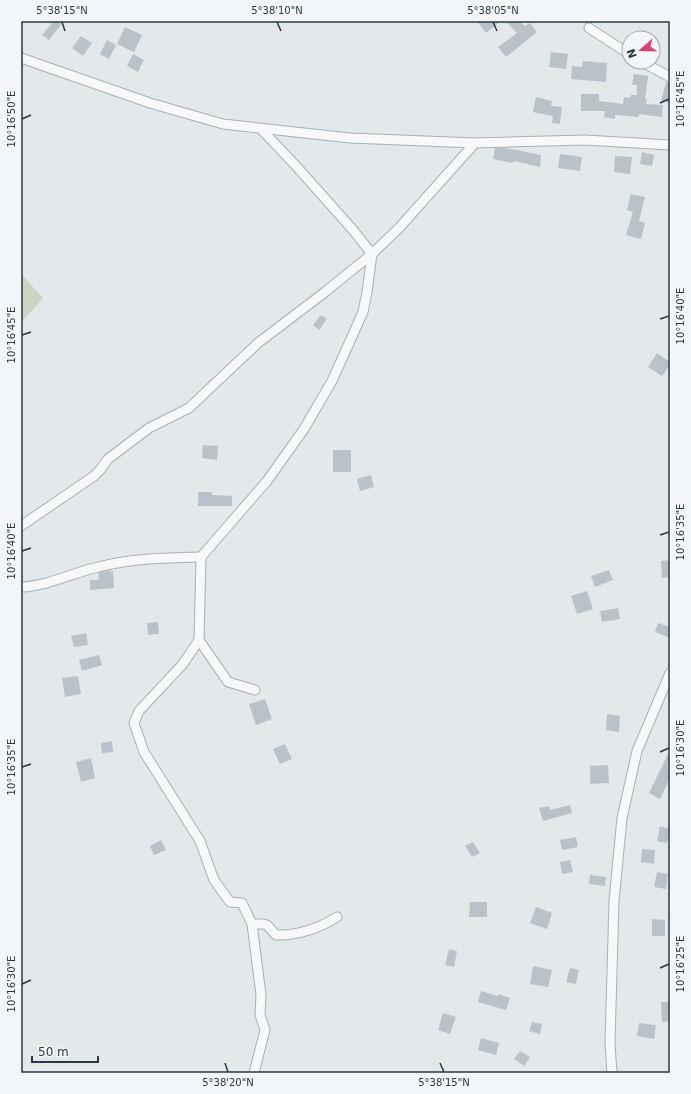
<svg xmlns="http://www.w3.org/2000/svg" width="691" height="1094" font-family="'DejaVu Sans',sans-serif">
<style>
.green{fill:#cbd5c3}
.building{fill:#bac2c9}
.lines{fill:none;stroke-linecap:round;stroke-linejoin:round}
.minor-casing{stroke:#a8b0b6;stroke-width:11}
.minor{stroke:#f6f8f9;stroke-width:9}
.ticks{fill:none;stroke:#2a3844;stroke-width:1.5}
.neatline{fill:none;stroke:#2a3844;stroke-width:1.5}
.ticks-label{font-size:10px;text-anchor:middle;fill:#2a3844}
</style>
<rect width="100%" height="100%" fill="#e3e8eb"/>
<polygon class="green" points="21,274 43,298 21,323"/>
<g class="building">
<polygon points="54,21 64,21 49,40 42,35"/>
<polygon points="477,21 501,21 486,33"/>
<polygon points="506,21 519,21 525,26 530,23 537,32 506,57 498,47 517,33"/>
<polygon points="125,27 142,35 134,52 117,44"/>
<polygon points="81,36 92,43 83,56 72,48"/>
<polygon points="107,40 116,45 109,59 100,54"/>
<polygon points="551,52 568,54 566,69 549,67"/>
<polygon points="133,54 144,60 138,72 127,66"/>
<polygon points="583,61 607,63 606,82 571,79 572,66 582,67"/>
<polygon points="634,74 648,76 645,99 647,99 646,104 663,105 662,117 639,114 638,117 615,115 615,119 604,117 605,111 581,111 581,94 599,94 599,101 623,104 624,97 630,98 631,95 637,95 637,85 632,85"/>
<polygon points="666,82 670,83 670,103 661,101"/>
<polygon points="536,97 552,101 551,106 562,107 560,124 552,123 553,116 533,112"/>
<polygon points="495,148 505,148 541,155 540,167 514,161 513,163 493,159"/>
<polygon points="642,152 654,155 652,166 640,164"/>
<polygon points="560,154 582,157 580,171 558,168"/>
<polygon points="615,156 632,157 630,174 614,172"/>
<polygon points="631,194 645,197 639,221 645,223 641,239 626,235 633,212 627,210"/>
<polygon points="321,315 327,319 319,330 313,325"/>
<polygon points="657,353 670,362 670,365 662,376 648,367"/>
<polygon points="203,445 218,446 217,460 202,458"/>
<rect x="333" y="450" width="18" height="22"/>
<polygon points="371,475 374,487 360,491 357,479"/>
<polygon points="198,492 212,492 212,495 232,496 232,506 198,506"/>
<polygon points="670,560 670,577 662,578 661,561"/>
<polygon points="111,570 111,572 113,571 114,588 90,590 90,580 99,580 98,573"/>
<polygon points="609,570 613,580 595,587 591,576"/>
<polygon points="587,591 593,609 577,614 571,596"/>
<polygon points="618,608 620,619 602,622 600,611"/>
<polygon points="158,622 159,634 148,635 147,623"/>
<polygon points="658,623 670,627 670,638 655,632"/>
<polygon points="86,633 88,645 74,647 71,636"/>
<polygon points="99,655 102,665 82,671 79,660"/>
<polygon points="78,676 81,694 65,697 62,678"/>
<polygon points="265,699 272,719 256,725 249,704"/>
<polygon points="607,714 620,716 619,732 606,730"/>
<polygon points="112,741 113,752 102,753 101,743"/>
<polygon points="285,744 292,759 280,764 273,749"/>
<polygon points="670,750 670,778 660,799 649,793"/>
<polygon points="91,758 95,778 81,782 76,762"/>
<polygon points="608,765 609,783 590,784 590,766"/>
<polygon points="570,805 572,813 543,821 539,808 549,806 550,810"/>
<polygon points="660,826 670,829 667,843 657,841"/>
<polygon points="576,837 578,847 562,850 560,840"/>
<polygon points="161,840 166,850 154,855 150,846"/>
<polygon points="473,842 480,853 472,857 465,846"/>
<polygon points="642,849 655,850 654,864 641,862"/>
<polygon points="570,860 573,872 562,874 560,862"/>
<polygon points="657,872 668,874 666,889 654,887"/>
<polygon points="590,875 606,877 605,886 589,884"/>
<polygon points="470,902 487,902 487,917 469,917"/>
<polygon points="536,907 552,913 547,929 530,923"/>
<polygon points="652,919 665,920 665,936 652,936"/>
<polygon points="449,949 457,951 454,967 445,965"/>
<polygon points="533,966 552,970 548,987 530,984"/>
<polygon points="570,968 579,970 576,984 566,982"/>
<polygon points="481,991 497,996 498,994 510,998 506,1010 478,1002"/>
<polygon points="661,1002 670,1002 670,1021 662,1022"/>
<polygon points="443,1013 456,1017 450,1034 438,1030"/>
<polygon points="532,1022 542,1024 540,1034 529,1031"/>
<polygon points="639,1023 656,1025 654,1039 637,1036"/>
<polygon points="481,1038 499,1043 496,1055 478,1050"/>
<polygon points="520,1051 530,1057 524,1066 514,1059"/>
</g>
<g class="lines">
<defs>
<g id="minor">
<polyline points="589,28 629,54"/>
<polyline points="21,58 150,103 223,124 350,138 475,143 585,140 670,145"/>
<polyline points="642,62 670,77"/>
<polyline points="21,526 94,476 100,470 108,459 149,428 189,408 258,343 325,292 372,254 399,228 475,143"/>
<path d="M21 587C48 586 72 573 98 567 132 558 166 558 201 557"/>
<polyline points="199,640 228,682 255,690"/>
<path d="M252 924H263L267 925 276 935C296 936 320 928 337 917"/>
<polyline points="254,1073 265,1030 260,1015 261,995 252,924 242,903 230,902 214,880 200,841 144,752 134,723 139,711 183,664 199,640 201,557 267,481 304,429 332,381 363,312 367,292 372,254 353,230 297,167 261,129"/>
<polyline points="612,1073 610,1043 614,901 622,818 637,751 670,673"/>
</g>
</defs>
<use href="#minor" class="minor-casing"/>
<use href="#minor" class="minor"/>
</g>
<path class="ticks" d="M62 22 65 31M277 22 281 31M493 22 497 31M660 103 669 99M22 119 31 115M660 319 669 316M22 335 31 332M660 535 669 532M22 551 31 548M660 752 669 748M22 767 31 764M660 968 669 964M22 984 31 980M225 1063 228 1072M440 1063 444 1072"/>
<rect width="691" height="1094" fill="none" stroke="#f3f6f8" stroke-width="44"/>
<g transform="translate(641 50) rotate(250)"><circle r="19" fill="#f3f6f8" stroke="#a3aab0"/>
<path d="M0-3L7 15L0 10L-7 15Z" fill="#d34575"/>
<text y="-6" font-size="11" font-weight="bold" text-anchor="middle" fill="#2a3844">N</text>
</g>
<path d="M32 1056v6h66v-6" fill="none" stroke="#2a3844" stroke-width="2"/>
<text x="38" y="1056" font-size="12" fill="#2a3844" stroke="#f3f6f8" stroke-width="3" paint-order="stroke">50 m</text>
<rect x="22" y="22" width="647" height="1050" class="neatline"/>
<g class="ticks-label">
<text x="62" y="14">5°38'15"N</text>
<text x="277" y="14">5°38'10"N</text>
<text x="493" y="14">5°38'05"N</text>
<text transform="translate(680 99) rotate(-90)" y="4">10°16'45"E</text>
<text transform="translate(11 119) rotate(-90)" y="4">10°16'50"E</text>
<text transform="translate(680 316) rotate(-90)" y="4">10°16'40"E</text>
<text transform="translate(11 335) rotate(-90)" y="4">10°16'45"E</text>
<text transform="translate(680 532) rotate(-90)" y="4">10°16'35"E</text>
<text transform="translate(11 551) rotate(-90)" y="4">10°16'40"E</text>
<text transform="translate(680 748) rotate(-90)" y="4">10°16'30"E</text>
<text transform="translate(11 767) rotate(-90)" y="4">10°16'35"E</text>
<text transform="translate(680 964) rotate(-90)" y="4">10°16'25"E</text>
<text transform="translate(11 984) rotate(-90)" y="4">10°16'30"E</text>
<text x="228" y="1086">5°38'20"N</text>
<text x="444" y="1086">5°38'15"N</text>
</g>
</svg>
